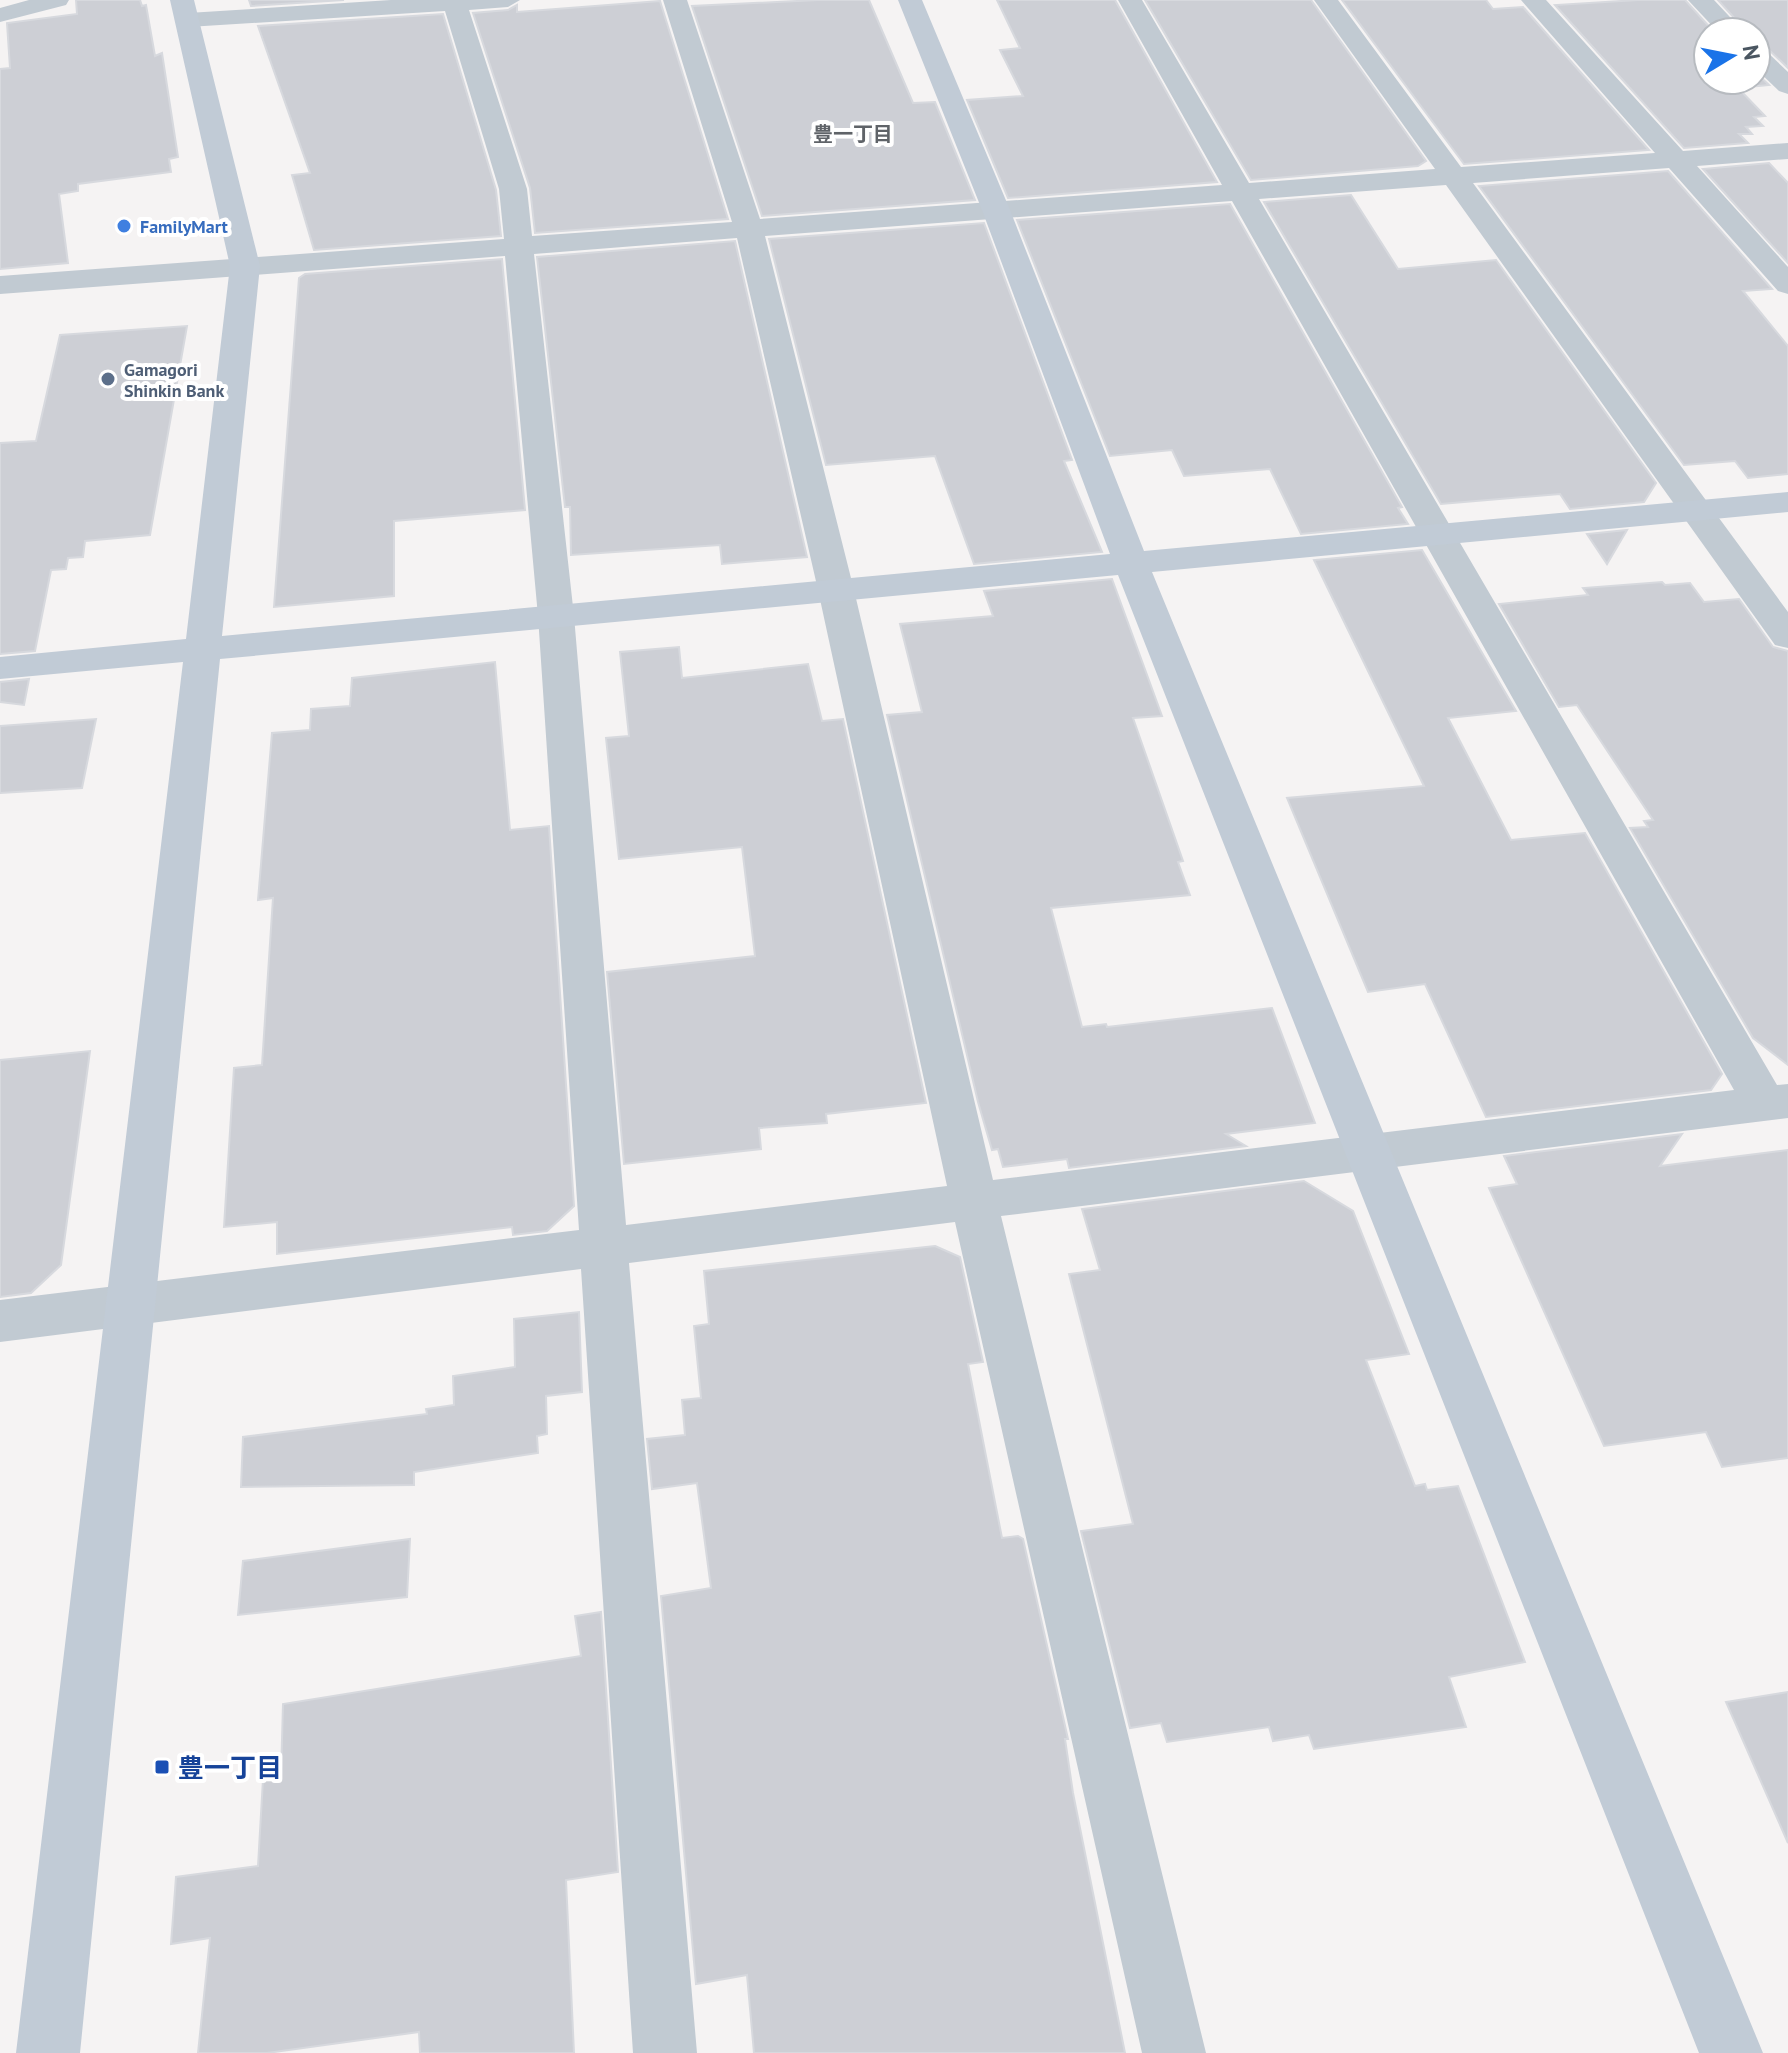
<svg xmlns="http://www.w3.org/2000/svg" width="1788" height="2053" font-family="'PT Sans','Noto Sans JP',sans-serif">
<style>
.building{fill:#cdcfd5;stroke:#d7d9de;stroke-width:2}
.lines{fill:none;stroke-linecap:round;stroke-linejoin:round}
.street{fill:#c1cad2;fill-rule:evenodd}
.secondary{fill:#c1cbd6;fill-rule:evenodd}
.shop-dot{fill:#3f7fe0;stroke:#fff;stroke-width:3}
.service-dot{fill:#5c6f8a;stroke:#fff;stroke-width:3}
.transit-dot{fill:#1a4fb4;stroke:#fff;stroke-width:3}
.labels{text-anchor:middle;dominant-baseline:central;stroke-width:8;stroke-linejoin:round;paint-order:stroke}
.far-shop-label{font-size:18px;font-weight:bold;fill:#366cbe;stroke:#fff;text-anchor:start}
.far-service-label{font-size:18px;font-weight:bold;fill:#4e5e75;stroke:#fff;text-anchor:start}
.far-neighbourhood-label{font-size:20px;font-weight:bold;fill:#5f6368;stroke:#fff}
.near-transit-label{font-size:26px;font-weight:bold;fill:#164399;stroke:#fff;text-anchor:start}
</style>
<rect width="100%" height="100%" fill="#f5f3f3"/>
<g class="building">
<polygon points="76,0 140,0 142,6 146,5 155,56 162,53 178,157 169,159 171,172 78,184 78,191 59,194 68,263 0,269 0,69 10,68 7,23 77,14"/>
<polygon points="249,0 344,0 251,6"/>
<polygon points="818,0 869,0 913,103 935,102 975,200 762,216 692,6"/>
<polygon points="997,0 1115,0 1217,182 1008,198 967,100 1023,96 1000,50 1020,48"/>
<polygon points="1145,0 1311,0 1426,161 1418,166 1251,180"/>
<polygon points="1342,0 1486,0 1493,9 1523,7 1649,150 1464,164"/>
<polygon points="1638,0 1685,0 1714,32 1708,32 1708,80 1756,80 1756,73 1769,85 1738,88 1765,116 1754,117 1763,126 1746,127 1752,134 1739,134 1748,143 1684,148 1555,5"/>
<polygon points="1718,0 1788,0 1788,68 1767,48 1756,44 1756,32 1747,32"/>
<polygon points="660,1 728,219 535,233 530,188 473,13 508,10 517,5 517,12"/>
<polygon points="443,14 496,190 501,236 314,250 292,175 310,173 258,26"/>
<polygon points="1769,163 1788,183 1788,263 1703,169"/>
<polygon points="1668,171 1772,289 1743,291 1788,346 1788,474 1748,478 1735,461 1684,465 1479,186"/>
<polygon points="1351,195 1398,269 1496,260 1656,483 1644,502 1570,509 1560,494 1441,504 1264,202"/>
<polygon points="1230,204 1402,507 1398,508 1408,524 1301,534 1270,469 1184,476 1172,450 1110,456 1017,220"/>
<polygon points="984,223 1072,460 1064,461 1102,552 974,564 935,456 826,465 769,239"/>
<polygon points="735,241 807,557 722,564 720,545 571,555 570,507 565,507 537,257"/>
<polygon points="502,259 525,510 394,521 394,596 274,607 299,278 305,274"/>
<polygon points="187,326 150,535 85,541 83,557 68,558 66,569 51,570 35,651 0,654 0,443 36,441 60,335"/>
<polygon points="1627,530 1607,564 1587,534"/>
<polygon points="1422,550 1516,711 1448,718 1511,840 1585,833 1722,1074 1711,1090 1486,1117 1425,984 1368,992 1287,798 1424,786 1314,560"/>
<polygon points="1112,579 1162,716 1133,718 1183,861 1178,862 1190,895 1051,908 1082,1027 1106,1024 1107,1027 1272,1008 1315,1123 1226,1134 1246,1146 1069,1168 1067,1159 1003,1167 998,1149 992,1150 978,1102 887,715 922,712 900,624 993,616 984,591"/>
<polygon points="1662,582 1665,585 1690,583 1704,602 1739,599 1773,647 1788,651 1788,1065 1753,1038 1630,828 1648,827 1644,821 1653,820 1577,705 1559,707 1499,604 1588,595 1583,588"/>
<polygon points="679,647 682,678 808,664 822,721 843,719 926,1103 826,1114 827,1123 759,1128 761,1149 624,1164 607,972 755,956 742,847 619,859 606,738 629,736 620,652"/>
<polygon points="495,662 510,830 549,826 574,1206 547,1231 513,1235 512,1227 277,1254 277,1222 224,1227 234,1068 262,1065 273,898 258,900 272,733 310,730 311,709 350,706 352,678"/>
<polygon points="29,679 24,705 0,702 0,682"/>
<polygon points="96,719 82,788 0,793 0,726"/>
<polygon points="90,1051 61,1265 31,1293 0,1297 0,1060"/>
<polygon points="1682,1134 1660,1166 1788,1150 1788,1458 1722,1467 1706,1432 1604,1446 1489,1188 1517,1184 1504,1156"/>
<polygon points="1304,1181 1353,1211 1409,1354 1366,1360 1415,1486 1425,1484 1427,1490 1458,1486 1525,1662 1449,1677 1466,1727 1314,1749 1309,1735 1273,1741 1269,1727 1167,1742 1161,1723 1130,1728 1081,1531 1133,1524 1069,1274 1100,1270 1082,1209"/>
<polygon points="935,1246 960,1257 983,1362 968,1364 1002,1538 1018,1536 1023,1539 1068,1739 1065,1739 1073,1793 1125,2053 754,2053 747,1975 696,1984 661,1596 711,1588 697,1483 652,1489 647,1439 685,1435 682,1400 701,1398 694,1326 709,1324 704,1271"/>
<polygon points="579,1312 582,1392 546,1396 547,1434 537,1436 538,1453 414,1472 414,1485 241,1487 243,1437 427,1414 426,1409 454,1405 453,1376 515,1367 514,1319"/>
<polygon points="410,1539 407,1597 238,1615 243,1561"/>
<polygon points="601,1612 618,1872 566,1880 574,2053 420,2053 419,2032 267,2053 198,2053 210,1938 171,1944 176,1877 258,1866 263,1779 281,1776 283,1704 581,1656 575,1616"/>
<polygon points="1788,1692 1788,1843 1726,1702"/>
</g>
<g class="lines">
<g class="street">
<polygon points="29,0 69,0 66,5 0,22 0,8"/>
<path d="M391 0H520L508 7 469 10 527 189 532 236 732 222 663 0H687L760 219 1222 185 1118 0H1142L1249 183 1435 169 1314 0H1338L1461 167 1655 153 1521 0H1546L1683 151 1788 143V159L1697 166 1788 267V294L1778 291 1669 168 1473 183 1788 612V648L1775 645 1446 185 1259 199 1777 1085 1788 1084V1118L1001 1216 1206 2053H1142L955 1222 629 1263 697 2053H633L581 1269 0 1342V1300L579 1230 538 616 505 256 0 294V276L504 239 499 189 445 11 188 27 176 20 188 13ZM1232 201 1734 1090 993 1180 854 590 765 236ZM737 238 818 590 947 1186 626 1225 574 616 534 254Z"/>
<polygon points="1688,0 1714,0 1744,32 1718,32"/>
<polygon points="1756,47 1765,50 1788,72 1788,94 1779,91 1756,69"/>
</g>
<polygon class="secondary" points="170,0 194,0 260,266 222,636 1110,554 982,210 898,0 922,0 1010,210 1144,551 1788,492 1788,512 1152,572 1763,2053 1699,2053 1118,575 220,659 80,2053 16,2053 183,662 0,679 0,657 186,639 230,266"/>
</g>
<circle class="shop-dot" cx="124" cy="226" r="8"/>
<circle class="service-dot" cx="108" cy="379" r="8"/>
<rect class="transit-dot" x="154" y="1759" width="16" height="16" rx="4"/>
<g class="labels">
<g class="far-shop-label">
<text x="140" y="226">FamilyMart</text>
</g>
<g class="far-service-label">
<text x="124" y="369">Gamagori<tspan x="124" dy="21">Shinkin Bank</tspan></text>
</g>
<g class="far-neighbourhood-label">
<text x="853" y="134">豊一丁目</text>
</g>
<g class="near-transit-label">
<text x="178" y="1767">豊一丁目</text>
</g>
</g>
<g transform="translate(1732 56) rotate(80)"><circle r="38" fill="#ffffff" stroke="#b7bbc0" stroke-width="2"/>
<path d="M0-6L14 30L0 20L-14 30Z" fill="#1a73e8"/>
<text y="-12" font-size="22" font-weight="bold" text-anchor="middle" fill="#4a5661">N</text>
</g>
</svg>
